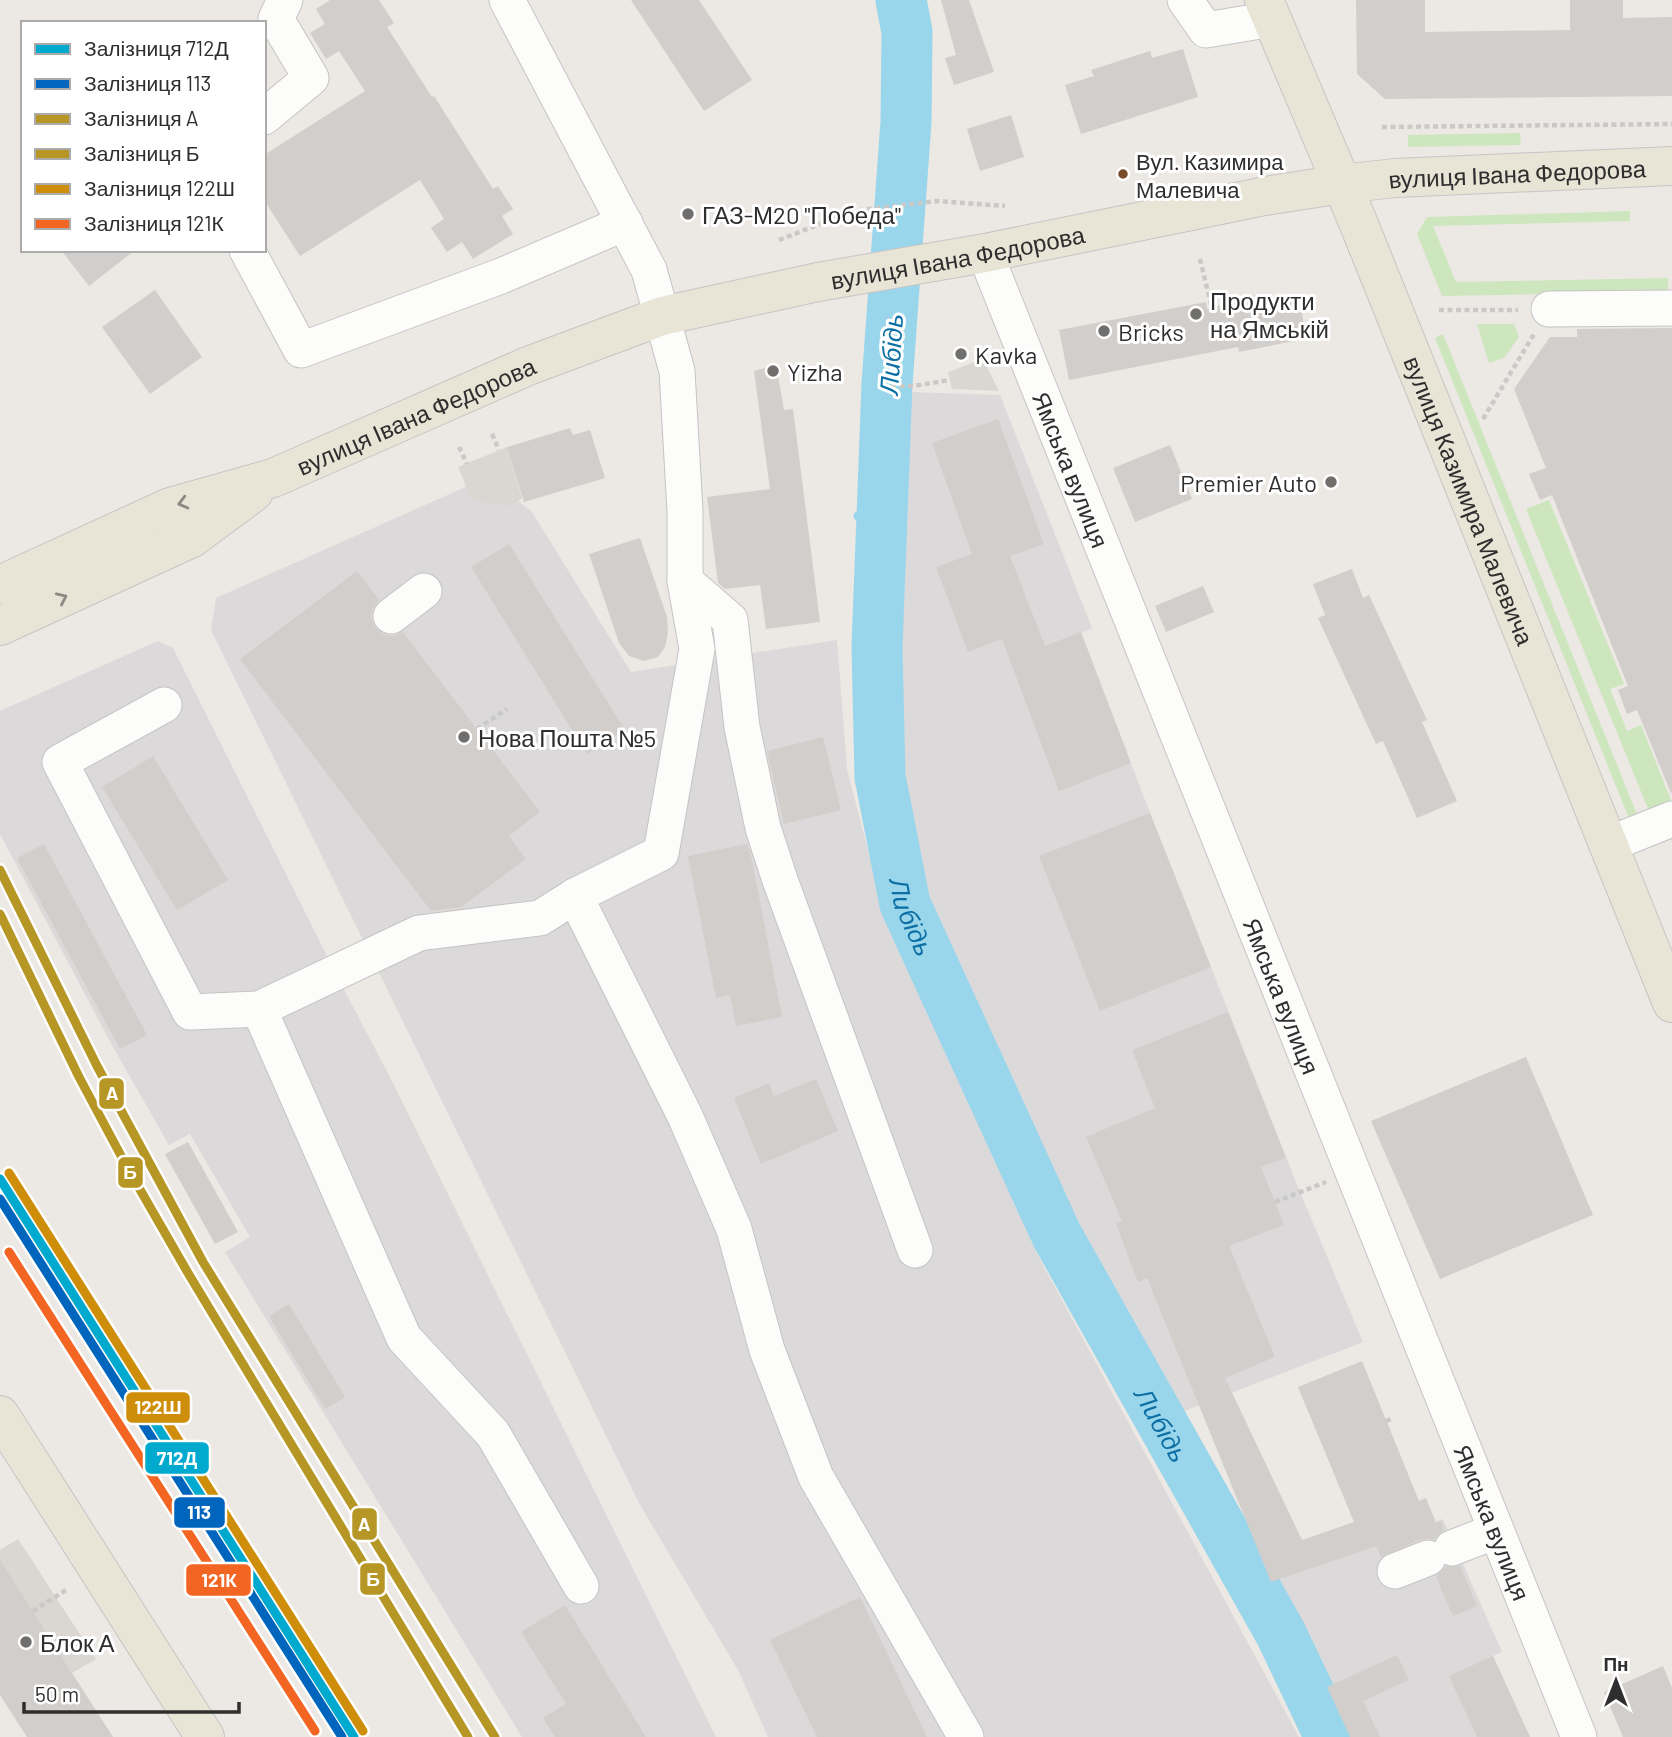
<svg xmlns="http://www.w3.org/2000/svg" width="1672" height="1737" font-family="Barlow,sans-serif">
<style>
.industrial{fill:#dcd9db}
.green{fill:#cee6be}
.plaza{fill:#dad6d2}
.lines{fill:none;stroke-linecap:round;stroke-linejoin:round}
.stream{stroke:#99d6ec;stroke-width:9}
.river{stroke:#99d6ec;stroke-width:51}
.building{fill:#d1cecb}
.minor-casing{stroke:#c5c4c5;stroke-width:37}
.major-casing{stroke:#c6c5c4;stroke-width:40}
.path{stroke:#c9c9c8;stroke-width:4.5;stroke-dasharray:5 3.5;stroke-linecap:butt}
.minor{stroke:#fcfcfb;stroke-width:35}
.major{stroke:#e8e4d6;stroke-width:38}
.rail-1-casing{stroke:#fff;stroke-width:14}
.rail-2-casing{stroke:#fff;stroke-width:14}
.rail-3-casing{stroke:#fff;stroke-width:14}
.rail-4-casing{stroke:#fff;stroke-width:14}
.rail-5-casing{stroke:#fff;stroke-width:14}
.rail-6-casing{stroke:#fff;stroke-width:14}
.rail-1{stroke:#00a9ce;stroke-width:9}
.rail-2{stroke:#0065bd;stroke-width:9}
.rail-3{stroke:#b69624;stroke-width:9}
.rail-4{stroke:#b69624;stroke-width:9}
.rail-5{stroke:#cf8e09;stroke-width:9}
.rail-6{stroke:#f26522;stroke-width:9}
.oneway{stroke:#8b8982}
.bus-dot{fill:#7a4b2a;stroke:#fff;stroke-width:2.5}
.poi-dot{fill:#706f6e;stroke:#fff;stroke-width:2.5}
.labels{text-anchor:middle;dominant-baseline:central;stroke-width:6;stroke-linejoin:round;paint-order:stroke}
.bus-label{font-size:22px;fill:#2e2e2e;stroke:#fff;text-anchor:start}
.street-label{font-size:24px;fill:#2e2e2e;stroke:#fff}
.poi-label{font-size:24px;fill:#2e2e2e;stroke:#fff;text-anchor:start}
.water-label{font-size:26px;font-style:italic;fill:#0d6fa3;stroke:#fff}
.line-badge{stroke:#fff;stroke-width:2.5}
.badge-label{font-size:19px;text-anchor:middle;font-weight:bold;fill:#fff}
</style>
<rect width="100%" height="100%" fill="#ece8e4"/>
<g class="industrial">
<polygon points="908,392 1000,395 1092,628 1081,633 1150,813 1300,1192 1363,1342 1179,1413 1072,1227 921,895 899,781 895,629"/>
<polygon points="488,477 532,512 631,672 837,640 847,769 883,909 1038,1256 1299,1737 768,1737 738,1670 639,1503 211,630 216,598"/>
<polygon points="158,641 173,648 336,974 393,1083 716,1737 522,1737 225,1252 250,1237 190,1134 169,1145 114,1049 0,834 0,711"/>
<polygon points="1443,1519 1502,1652 1493,1656 1530,1737 1334,1737 1262,1585"/>
</g>
<g class="green">
<polygon points="1520,133 1521,145 1408,147 1408,135"/>
<polygon points="1630,211 1630,221 1433,226 1456,282 1668,278 1668,292 1442,296 1417,234 1427,217"/>
<polygon points="1477,324 1514,324 1519,337 1504,358 1489,363"/>
<polygon points="1443,334 1638,817 1630,821 1435,338"/>
<polygon points="1549,500 1624,684 1610,689 1627,731 1641,725 1672,803 1651,816 1526,509"/>
</g>
<g class="plaza">
<polygon points="983,359 999,391 952,389 948,372"/>
<polygon points="507,447 522,498 512,506 472,501 458,467"/>
<polygon points="18,1539 96,1659 72,1673 0,1559 0,1550"/>
</g>
<g class="lines">
<polyline class="stream" points="858,516 882,506"/>
<path class="river" id="s1" d="M901 0 907 32 906 122 887 384 877 647 880 777 905 904 1057 1236 1281 1634 1330 1737"/>
</g>
<g class="building">
<polygon points="330,0 379,0 394,23 387,27 432,97 434,96 493,189 498,186 513,209 502,216 513,234 473,259 462,242 447,252 431,228 444,219 420,180 300,256 264,200 264,155 365,91 339,51 326,59 310,33 325,24 316,9"/>
<polygon points="631,0 699,0 752,80 704,111"/>
<polygon points="941,0 969,0 994,72 954,85 945,58 956,55"/>
<polygon points="1356,0 1425,0 1425,32 1570,30 1570,0 1623,0 1623,18 1672,17 1672,96 1385,99 1357,74"/>
<polygon points="1183,49 1198,97 1081,134 1065,85 1094,76 1091,70 1150,51 1152,58"/>
<polygon points="1011,115 1024,157 980,171 967,129"/>
<polygon points="61,250 135,250 89,286"/>
<polygon points="155,290 202,357 150,394 102,327"/>
<polygon points="1259,294 1302,304 1304,339 1239,352 1238,347 1069,380 1059,330 1206,302 1207,309"/>
<polygon points="1672,328 1672,793 1671,793 1637,710 1627,714 1618,690 1628,686 1552,495 1540,500 1529,474 1546,468 1514,389 1550,337 1577,337 1577,329"/>
<polygon points="776,365 784,410 793,409 820,622 766,629 760,585 725,589 718,583 707,497 770,489 754,371"/>
<polygon points="998,419 1044,544 1010,556 1045,646 1081,632 1131,763 1059,791 1002,639 968,652 936,567 972,554 932,443"/>
<polygon points="570,428 573,435 590,430 605,478 524,502 507,447"/>
<polygon points="1170,445 1192,499 1135,522 1113,468"/>
<polygon points="640,538 667,617 668,633 665,647 658,657 644,661 629,656 619,643 589,554"/>
<polygon points="509,544 625,730 587,754 471,567"/>
<polygon points="1352,569 1363,598 1369,595 1427,720 1422,722 1457,801 1417,818 1383,741 1376,744 1318,618 1325,615 1313,584"/>
<polygon points="357,571 379,600 372,609 371,618 375,628 384,635 394,636 403,632 540,812 509,836 526,859 461,907 431,911 240,659"/>
<polygon points="1203,586 1214,612 1166,632 1155,606"/>
<polygon points="823,737 841,810 784,824 767,751"/>
<polygon points="153,756 228,880 177,910 102,787"/>
<polygon points="1150,813 1211,967 1100,1011 1039,856"/>
<polygon points="44,844 147,1035 120,1049 17,858"/>
<polygon points="747,844 752,860 782,1017 736,1026 730,995 716,998 688,856"/>
<polygon points="1228,1012 1286,1158 1261,1167 1284,1225 1229,1246 1275,1357 1225,1378 1302,1540 1354,1522 1298,1387 1362,1361 1419,1501 1426,1498 1436,1523 1441,1521 1444,1530 1434,1539 1421,1539 1381,1557 1376,1546 1271,1582 1147,1278 1138,1282 1116,1224 1122,1221 1086,1137 1155,1108 1132,1050"/>
<polygon points="1526,1057 1593,1215 1440,1279 1371,1121"/>
<polygon points="816,1079 838,1131 761,1164 734,1098 769,1083 774,1096"/>
<polygon points="188,1142 238,1232 215,1244 165,1154"/>
<polygon points="289,1304 345,1397 325,1409 269,1316"/>
<polygon points="0,1559 72,1673 113,1737 27,1737 0,1695"/>
<polygon points="1460,1566 1477,1606 1453,1616 1436,1577 1446,1567"/>
<polygon points="860,1597 927,1737 817,1737 770,1640"/>
<polygon points="565,1605 646,1737 555,1737 543,1718 566,1704 521,1632"/>
<polygon points="1397,1655 1409,1680 1363,1701 1380,1737 1350,1737 1327,1687"/>
<polygon points="1493,1656 1530,1737 1477,1737 1449,1676"/>
<polygon points="1663,1666 1672,1688 1672,1737 1623,1737 1604,1692"/>
</g>
<g class="lines">
<defs>
<g id="minor">
<polyline points="1185,0 1206,30 1272,19"/>
<polyline points="264,117 311,78 276,19 285,0"/>
<polyline points="247,250 301,350 501,276 625,223"/>
<path id="s2" d="M985 253 1579 1737"/>
<polyline points="1549,309 1672,308"/>
<polyline points="685,581 730,620 742,727 763,828 780,880 915,1250"/>
<polyline points="391,616 424,591"/>
<polyline points="164,705 60,762 190,1012 259,1009 419,933 540,918 575,896 661,853 697,649 685,581 685,511 677,371 649,270 507,0"/>
<polyline points="1607,845 1672,819"/>
<polyline points="575,896 685,1116 734,1229 767,1350 816,1477 966,1737"/>
<polyline points="259,1009 404,1338 493,1434 581,1586"/>
<polyline points="1452,1548 1496,1531"/>
<polyline points="1395,1571 1428,1558"/>
</g>
<g id="major">
<path id="s3" d="M1264 0 1358 222 1672 1003"/>
<path id="s4" d="M0 585 170 507 273 478 528 366 662 316 818 282 985 253 1265 196 1342 184 1395 178 1672 166"/>
<polyline points="0,626 192,538 254,492"/>
<polyline points="0,1415 205,1737"/>
</g>
</defs>
<use href="#minor" class="minor-casing"/>
<use href="#major" class="major-casing"/>
<g class="path">
<polyline points="1382,127 1672,124"/>
<polyline points="779,240 853,211 937,201 1005,206"/>
<polyline points="1200,259 1213,313"/>
<polyline points="1439,310 1518,310"/>
<polyline points="891,386 913,386 950,380"/>
<polyline points="1483,419 1534,334"/>
<polyline points="492,434 499,450"/>
<polyline points="459,447 467,464"/>
<polyline points="477,729 507,709"/>
<polyline points="1275,1202 1326,1182"/>
<polyline points="1386,1421 1394,1418"/>
<polyline points="33,1611 66,1590"/>
</g>
<use href="#minor" class="minor"/>
<use href="#major" class="major"/>
<defs>
<polyline id="rail-1" points="0,1179 354,1737"/>
<polyline id="rail-2" points="0,1199 342,1737"/>
<polyline id="rail-3" points="0,870 97,1066 203,1262 495,1737"/>
<polyline id="rail-4" points="0,914 79,1077 127,1167 188,1273 468,1737"/>
<polyline id="rail-5" points="9,1173 363,1731"/>
<polyline id="rail-6" points="9,1252 315,1731"/>
</defs>
<use href="#rail-1" class="rail-1-casing"/>
<use href="#rail-2" class="rail-2-casing"/>
<use href="#rail-3" class="rail-3-casing"/>
<use href="#rail-4" class="rail-4-casing"/>
<use href="#rail-5" class="rail-5-casing"/>
<use href="#rail-6" class="rail-6-casing"/>
<use href="#rail-1" class="rail-1"/>
<use href="#rail-2" class="rail-2"/>
<use href="#rail-3" class="rail-3"/>
<use href="#rail-4" class="rail-4"/>
<use href="#rail-5" class="rail-5"/>
<use href="#rail-6" class="rail-6"/>
</g>
<defs><path id="oneway-chevron" d="M-2-3.5L2.5 0L-2 3.5" fill="none" stroke-width="1.6" stroke-linecap="round" stroke-linejoin="round" transform="scale(1.75)"/></defs>
<g class="oneway">
<use href="#oneway-chevron" transform="translate(183 503) rotate(165)"/>
<use href="#oneway-chevron" transform="translate(62 598) rotate(-25)"/>
</g>
<circle class="bus-dot" cx="1123" cy="174" r="6"/>
<g class="poi-dot">
<circle cx="688" cy="214" r="7"/>
<circle cx="1196" cy="314" r="7"/>
<circle cx="1104" cy="331" r="7"/>
<circle cx="961" cy="354" r="7"/>
<circle cx="773" cy="371" r="7"/>
<circle cx="1331" cy="482" r="7"/>
<circle cx="464" cy="737" r="7"/>
<circle cx="26" cy="1642" r="7"/>
</g>
<g class="labels">
<g class="bus-label">
<text x="1136" y="161">Вул. Казимира<tspan x="1136" dy="28">Малевича</tspan></text>
</g>
<g class="street-label">
<text stroke="none"><textPath href="#s4" startOffset="1584">вулиця Івана Федорова</textPath></text>
<text stroke="none"><textPath href="#s4" startOffset="1017">вулиця Івана Федорова</textPath></text>
<text stroke="none"><textPath href="#s4" startOffset="450">вулиця Івана Федорова</textPath></text>
<text stroke="none"><textPath href="#s2" startOffset="233">Ямська вулиця</textPath></text>
<text stroke="none"><textPath href="#s3" startOffset="541">вулиця Казимира Малевича</textPath></text>
<text stroke="none"><textPath href="#s2" startOffset="800">Ямська вулиця</textPath></text>
<text stroke="none"><textPath href="#s2" startOffset="1367">Ямська вулиця</textPath></text>
</g>
<g class="poi-label">
<text x="702" y="214">ГАЗ-М20 "Победа"</text>
<text x="1210" y="300">Продукти<tspan x="1210" dy="28">на Ямській</tspan></text>
<text x="1118" y="331">Bricks</text>
<text x="975" y="354">Kavka</text>
<text x="787" y="371">Yizha</text>
<text x="1317" y="482" text-anchor="end">Premier Auto</text>
<text x="478" y="737">Нова Пошта №5</text>
<text x="40" y="1642">Блок А</text>
</g>
<g class="water-label">
<text transform="translate(890 354) rotate(-86)">Либідь</text>
<text stroke="none"><textPath href="#s1" startOffset="922">Либідь</textPath></text>
<text stroke="none"><textPath href="#s1" startOffset="1489">Либідь</textPath></text>
</g>
</g>
<g class="line-badge">
<rect x="98" y="1077" width="27" height="33" rx="7" fill="#b69624"/>
<rect x="117" y="1156" width="27" height="33" rx="7" fill="#b69624"/>
<rect x="125" y="1391" width="66" height="33" rx="7" fill="#cf8e09"/>
<rect x="144" y="1441" width="66" height="34" rx="7" fill="#00a9ce"/>
<rect x="173" y="1496" width="53" height="33" rx="7" fill="#0065bd"/>
<rect x="351" y="1507" width="27" height="34" rx="7" fill="#b69624"/>
<rect x="359" y="1562" width="27" height="34" rx="7" fill="#b69624"/>
<rect x="185" y="1563" width="67" height="34" rx="7" fill="#f26522"/>
</g>
<g class="badge-label">
<text x="112" y="1100">A</text>
<text x="130" y="1179">Б</text>
<text x="158" y="1414">122Ш</text>
<text x="177" y="1465">712Д</text>
<text x="199" y="1519">113</text>
<text x="364" y="1531">A</text>
<text x="373" y="1586">Б</text>
<text x="219" y="1587">121К</text>
</g>
<rect x="21" y="21" width="245" height="231" fill="#ffffff" stroke="#ababab" stroke-width="2"/>
<rect x="35" y="44" width="35" height="10" fill="#00a9ce" stroke="#ababab" stroke-width="2"/>
<text x="84" y="56" font-size="21" fill="#2e2e2e">Залізниця 712Д</text>
<rect x="35" y="79" width="35" height="10" fill="#0065bd" stroke="#ababab" stroke-width="2"/>
<text x="84" y="91" font-size="21" fill="#2e2e2e">Залізниця 113</text>
<rect x="35" y="114" width="35" height="10" fill="#b69624" stroke="#ababab" stroke-width="2"/>
<text x="84" y="126" font-size="21" fill="#2e2e2e">Залізниця A</text>
<rect x="35" y="149" width="35" height="10" fill="#b69624" stroke="#ababab" stroke-width="2"/>
<text x="84" y="161" font-size="21" fill="#2e2e2e">Залізниця Б</text>
<rect x="35" y="184" width="35" height="10" fill="#cf8e09" stroke="#ababab" stroke-width="2"/>
<text x="84" y="196" font-size="21" fill="#2e2e2e">Залізниця 122Ш</text>
<rect x="35" y="219" width="35" height="10" fill="#f26522" stroke="#ababab" stroke-width="2"/>
<text x="84" y="231" font-size="21" fill="#2e2e2e">Залізниця 121К</text>
<g transform="translate(1616 1681)" stroke="#ffffff" stroke-width="5" paint-order="stroke">
<path d="M0-5L12 26L0 18L-12 26Z" fill="#2e2e2e"/>
<text y="-10" font-size="19" font-weight="bold" text-anchor="middle" fill="#2e2e2e">Пн</text>
</g>
<path d="M24 1702v10h215v-10" fill="none" stroke="#2e2e2e" stroke-width="3.5"/>
<text x="35" y="1702" font-size="21" fill="#2e2e2e" stroke="#ffffff" stroke-width="5" paint-order="stroke">50 m</text>
</svg>
